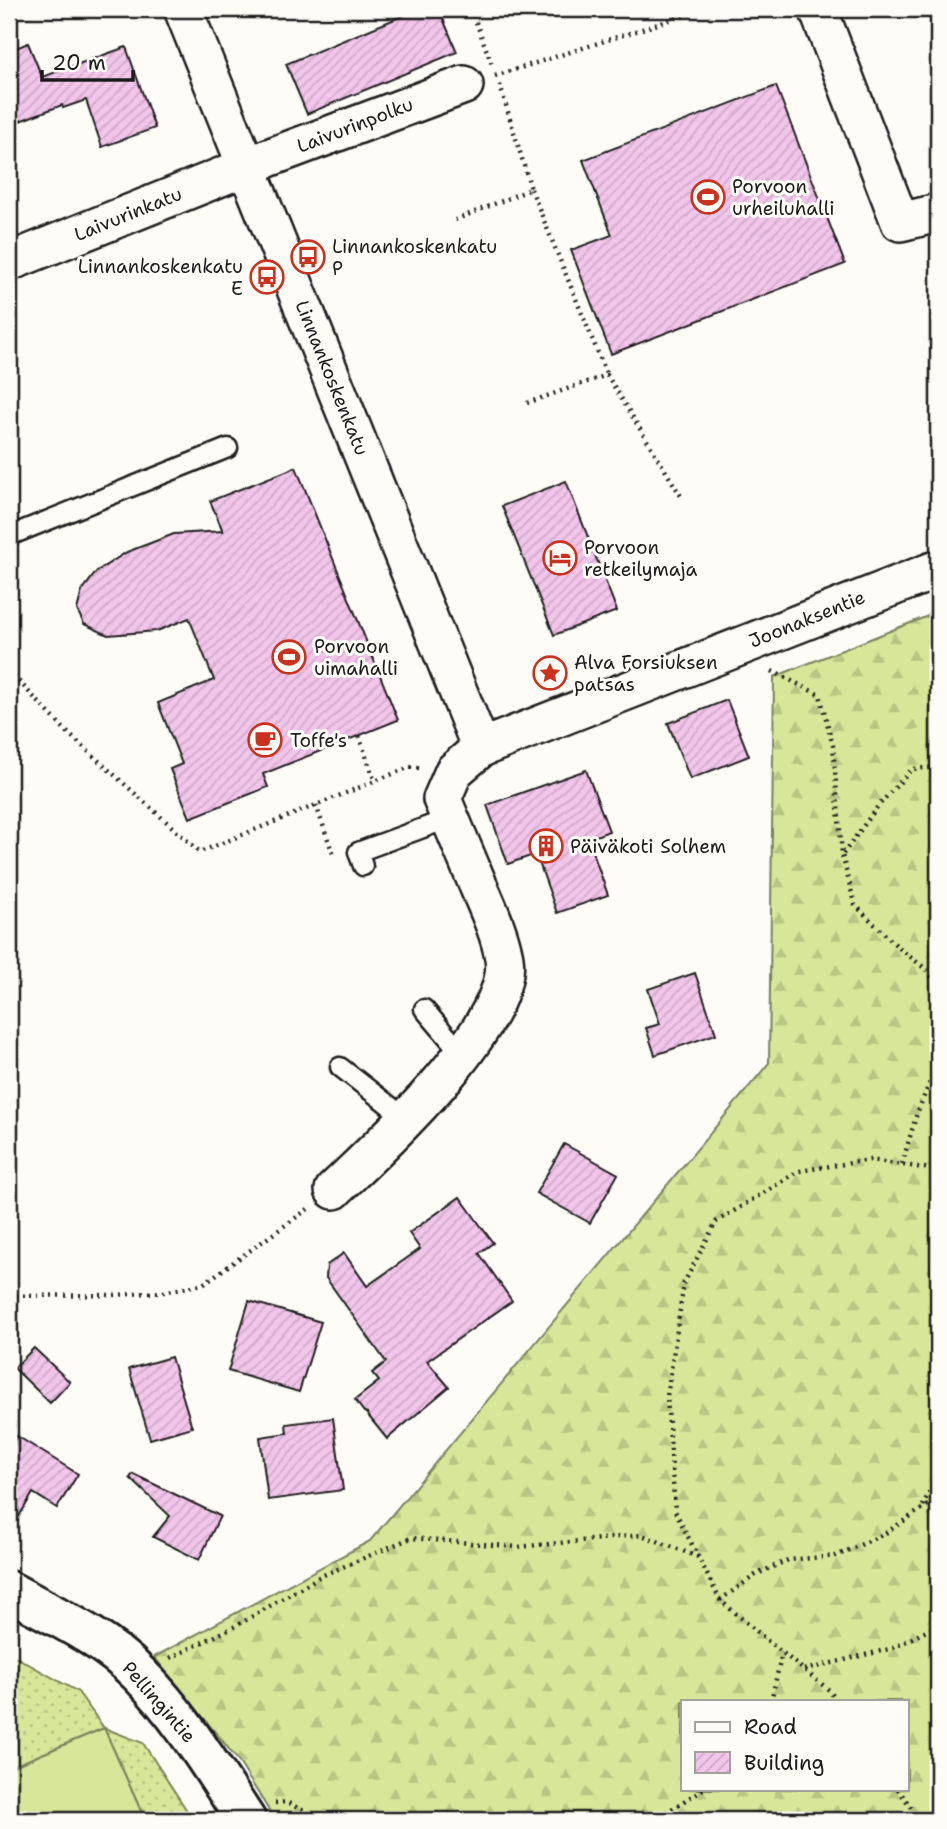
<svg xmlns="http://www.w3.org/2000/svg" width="947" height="1829" font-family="'Shantell Sans',sans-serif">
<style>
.grass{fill:url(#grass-dots);stroke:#7a815a;stroke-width:2}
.forest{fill:url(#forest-firs);stroke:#7a815a;stroke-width:2;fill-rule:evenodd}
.pitch{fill:#d7e699;stroke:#7a815a;stroke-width:2}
.building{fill:url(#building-hatch);stroke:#1c1c1c;stroke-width:2}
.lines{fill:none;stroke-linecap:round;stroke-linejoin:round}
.service-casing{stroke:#1c1c1c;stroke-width:23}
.minor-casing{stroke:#1c1c1c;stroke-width:42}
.tertiary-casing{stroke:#1c1c1c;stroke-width:44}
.path{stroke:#1c1c1c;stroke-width:4.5;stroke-dasharray:2 5;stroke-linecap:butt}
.service{stroke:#fdfcf7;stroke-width:18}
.minor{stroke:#fdfcf7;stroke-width:37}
.tertiary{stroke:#fdfcf7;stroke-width:38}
.labels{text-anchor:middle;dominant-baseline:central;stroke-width:6;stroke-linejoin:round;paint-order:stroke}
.street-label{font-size:19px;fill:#1c1c1c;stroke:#fdfcf7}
.poi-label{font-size:19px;fill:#1c1c1c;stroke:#fdfcf7;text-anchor:start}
</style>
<defs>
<pattern id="grass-dots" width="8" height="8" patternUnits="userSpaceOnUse" patternTransform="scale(1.75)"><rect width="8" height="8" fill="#d7e699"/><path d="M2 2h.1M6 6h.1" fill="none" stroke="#b8c583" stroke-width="1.8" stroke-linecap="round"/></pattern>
<pattern id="forest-firs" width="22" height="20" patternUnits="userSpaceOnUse" patternTransform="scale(1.75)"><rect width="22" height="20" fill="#d7e699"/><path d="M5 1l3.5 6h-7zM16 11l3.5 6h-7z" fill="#b8c583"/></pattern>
<pattern id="building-hatch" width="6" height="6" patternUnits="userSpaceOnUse" patternTransform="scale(1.75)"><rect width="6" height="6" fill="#f2c5ea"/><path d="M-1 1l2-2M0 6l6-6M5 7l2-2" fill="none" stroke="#cfa9c8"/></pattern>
</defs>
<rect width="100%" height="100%" fill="#fdfcf7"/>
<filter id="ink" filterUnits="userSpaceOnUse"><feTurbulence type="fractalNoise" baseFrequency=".0143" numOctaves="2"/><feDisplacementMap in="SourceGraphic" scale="14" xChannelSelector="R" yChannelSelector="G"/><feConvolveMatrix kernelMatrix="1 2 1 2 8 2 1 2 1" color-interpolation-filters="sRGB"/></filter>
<g filter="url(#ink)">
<polygon class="grass" points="9,1653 78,1692 104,1728 143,1743 193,1820 145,1820 104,1728 9,1768"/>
<path class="forest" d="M938 612V1820H275L237 1759 154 1657 370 1541 769 1063 774 677ZM683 1701H907V1789H683Z"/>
<polygon class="pitch" points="104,1728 145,1820 9,1820 9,1768"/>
<g class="building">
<polygon points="419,9 439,9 457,52 307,114 286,64"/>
<polygon points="28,43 42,77 126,47 155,128 102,147 86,100 63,108 62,105 9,125 9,51"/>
<polygon points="776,86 845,264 611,354 571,250 612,235 583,160"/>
<polygon points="296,467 398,720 263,774 268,787 190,818 170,769 182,764 158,703 214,680 189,618 157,631 108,635 84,624 77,610 82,591 97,571 127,552 174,534 223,531 210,501"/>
<polygon points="566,481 617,611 554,635 502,506"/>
<polygon points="727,700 749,756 690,779 668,723"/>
<polygon points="586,770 609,831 588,839 608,895 557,913 536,854 508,864 487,805"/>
<polygon points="695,973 716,1034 655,1055 646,1028 660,1024 648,989"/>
<polygon points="564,1144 618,1174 590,1223 536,1193"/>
<polygon points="460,1197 493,1243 479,1253 512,1301 427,1361 449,1387 387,1439 366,1413 368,1413 364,1412 355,1400 379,1381 372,1373 386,1362 326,1278 327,1265 344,1253 367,1286 420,1249 409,1233"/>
<polygon points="249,1301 321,1322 299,1392 228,1371"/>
<polygon points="34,1348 70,1382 50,1403 14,1368"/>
<polygon points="171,1357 192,1427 150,1439 129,1369"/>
<polygon points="333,1418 343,1490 268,1500 260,1437 287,1433 286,1424"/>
<polygon points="17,1436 78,1474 57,1508 33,1493 9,1533 9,1450"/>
<polygon points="133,1474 220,1516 199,1560 153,1537 170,1516 130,1478"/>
</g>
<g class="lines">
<defs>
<g id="service">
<polyline points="9,536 228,448"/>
<polyline points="363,866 358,852 450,818"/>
<polyline points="424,1009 462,1054"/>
<polyline points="340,1067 408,1120"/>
</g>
<g id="minor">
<polyline points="183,9 481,748"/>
<polyline points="818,9 900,222 938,213"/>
<polyline points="9,262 268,158 464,85"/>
<path d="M334 1190C379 1147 515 1023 504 958 500 935 490 913 481 892 468 861 455 830 442 799L454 771 481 748 938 569"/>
</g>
<path id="tertiary" d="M9 1591C53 1615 103 1637 139 1674 182 1717 213 1770 246 1820"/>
</defs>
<use href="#service" class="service-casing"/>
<use href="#minor" class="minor-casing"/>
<use href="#tertiary" class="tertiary-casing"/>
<g class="path">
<polyline points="471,9 493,67"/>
<polyline points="495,76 705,9"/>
<polyline points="531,189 607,375"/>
<polyline points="455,220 531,189 499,82"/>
<polyline points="527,403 607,375 681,496"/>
<polyline points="9,671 70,735 200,852 410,767 420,768"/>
<polyline points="772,671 820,695 833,746 842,855 855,905 899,948 927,970 938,987"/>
<polyline points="359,736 375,782"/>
<polyline points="316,805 333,854"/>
<polyline points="843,854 878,806 912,769 938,767"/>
<polyline points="902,1164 917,1113 938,1063"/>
<polyline points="9,1296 115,1295 163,1292 203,1284 308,1209"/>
<polyline points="923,1506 938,1472"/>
<polyline points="720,1600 757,1574 788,1560 836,1556 884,1534 931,1503 938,1502"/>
<polyline points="170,1658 236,1626 319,1577 411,1538 518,1547 642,1535 698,1557"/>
<polyline points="804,1670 893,1648 938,1625"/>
<polyline points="771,1701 782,1653"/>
<polyline points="837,1701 829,1690 769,1642 720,1600 675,1511 667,1396 684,1283 716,1222 799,1171 870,1160 938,1170"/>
<polyline points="898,1789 920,1820"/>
<polyline points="275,1803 286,1802 322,1820"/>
<polyline points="654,1820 703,1789"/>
</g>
<use href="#service" class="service"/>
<use href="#minor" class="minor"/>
<use href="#tertiary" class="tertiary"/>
</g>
</g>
<defs>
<symbol id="stadium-ring" viewBox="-11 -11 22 22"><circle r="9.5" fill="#fdfcf7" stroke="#c8321e" stroke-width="1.5"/><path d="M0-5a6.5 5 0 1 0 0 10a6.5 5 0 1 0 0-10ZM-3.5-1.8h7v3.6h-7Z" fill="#c8321e"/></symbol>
<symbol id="bus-ring" viewBox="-11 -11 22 22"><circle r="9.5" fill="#fdfcf7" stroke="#c8321e" stroke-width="1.5"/><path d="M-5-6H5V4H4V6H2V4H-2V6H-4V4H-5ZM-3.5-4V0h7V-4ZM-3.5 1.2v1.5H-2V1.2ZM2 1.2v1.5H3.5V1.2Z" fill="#c8321e"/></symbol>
<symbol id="hotel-ring" viewBox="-11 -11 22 22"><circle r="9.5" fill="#fdfcf7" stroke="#c8321e" stroke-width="1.5"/><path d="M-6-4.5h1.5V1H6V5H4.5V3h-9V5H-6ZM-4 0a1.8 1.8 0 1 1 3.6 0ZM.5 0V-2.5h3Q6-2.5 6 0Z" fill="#c8321e"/></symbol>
<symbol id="sight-ring" viewBox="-11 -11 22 22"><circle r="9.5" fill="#fdfcf7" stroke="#c8321e" stroke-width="1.5"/><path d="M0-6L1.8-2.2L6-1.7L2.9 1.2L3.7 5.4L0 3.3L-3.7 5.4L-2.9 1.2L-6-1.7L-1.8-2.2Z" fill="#c8321e"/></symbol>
<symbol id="cafe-ring" viewBox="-11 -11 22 22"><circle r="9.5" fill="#fdfcf7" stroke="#c8321e" stroke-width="1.5"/><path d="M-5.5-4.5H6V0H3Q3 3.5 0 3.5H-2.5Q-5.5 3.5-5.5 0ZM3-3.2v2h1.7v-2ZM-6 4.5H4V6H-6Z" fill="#c8321e"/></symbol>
<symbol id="building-ring" viewBox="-11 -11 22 22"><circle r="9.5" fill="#fdfcf7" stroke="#c8321e" stroke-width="1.5"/><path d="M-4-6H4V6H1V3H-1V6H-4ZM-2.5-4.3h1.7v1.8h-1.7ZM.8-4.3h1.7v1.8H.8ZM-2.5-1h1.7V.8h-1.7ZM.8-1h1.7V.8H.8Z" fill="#c8321e"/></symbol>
</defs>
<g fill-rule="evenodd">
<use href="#stadium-ring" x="689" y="178" width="38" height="38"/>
<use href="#bus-ring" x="289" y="238" width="38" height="38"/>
<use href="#bus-ring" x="248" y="258" width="38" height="38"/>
<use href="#hotel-ring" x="541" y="539" width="38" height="38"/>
<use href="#stadium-ring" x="270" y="638" width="38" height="38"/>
<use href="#sight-ring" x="531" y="654" width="38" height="38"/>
<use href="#cafe-ring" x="246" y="721" width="38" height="38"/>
<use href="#building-ring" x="527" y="827" width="38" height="38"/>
</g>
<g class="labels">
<g class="street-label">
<text transform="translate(355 125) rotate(-21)">Laivurinpolku</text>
<text transform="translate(128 214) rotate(-22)">Laivurinkatu</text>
<text transform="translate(332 378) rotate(68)">Linnankoskenkatu</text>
<text transform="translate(807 619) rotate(-22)">Joonaksentie</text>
<text transform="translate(159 1702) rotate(49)">Pellingintie</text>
</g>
<g class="poi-label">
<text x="732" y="186">Porvoon<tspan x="732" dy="22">urheiluhalli</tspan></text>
<text x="332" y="246">Linnankoskenkatu<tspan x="332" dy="22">P</tspan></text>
<text x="243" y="266" text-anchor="end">Linnankoskenkatu<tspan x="243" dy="22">E</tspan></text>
<text x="584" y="547">Porvoon<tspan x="584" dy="22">retkeilymaja</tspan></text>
<text x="314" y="646">Porvoon<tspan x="314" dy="22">uimahalli</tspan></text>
<text x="574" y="662">Alva Forsiuksen<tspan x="574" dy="22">patsas</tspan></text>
<text x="290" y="740">Toffe's</text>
<text x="570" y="846">Päiväkoti Solhem</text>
</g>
</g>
<rect width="947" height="1829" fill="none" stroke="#fdfcf7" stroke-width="35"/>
<rect x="18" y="18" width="912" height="1794" fill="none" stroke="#1c1c1c" stroke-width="2.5" filter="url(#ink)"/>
<rect x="681" y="1700" width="228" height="91" fill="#fdfcf7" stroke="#a3a29f" stroke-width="2"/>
<rect x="695" y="1722" width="35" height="10" fill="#fdfcf7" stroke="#a3a29f" stroke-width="2"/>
<text x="744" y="1734" font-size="21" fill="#1c1c1c">Road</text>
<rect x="695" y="1752" width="35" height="21" fill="url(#building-hatch)" stroke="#a3a29f" stroke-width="2"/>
<text x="744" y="1770" font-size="21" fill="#1c1c1c">Building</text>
<path d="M42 70v10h91v-10" fill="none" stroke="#1c1c1c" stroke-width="3.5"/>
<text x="52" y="70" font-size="21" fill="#1c1c1c" stroke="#fdfcf7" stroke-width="5" paint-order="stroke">20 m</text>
</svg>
